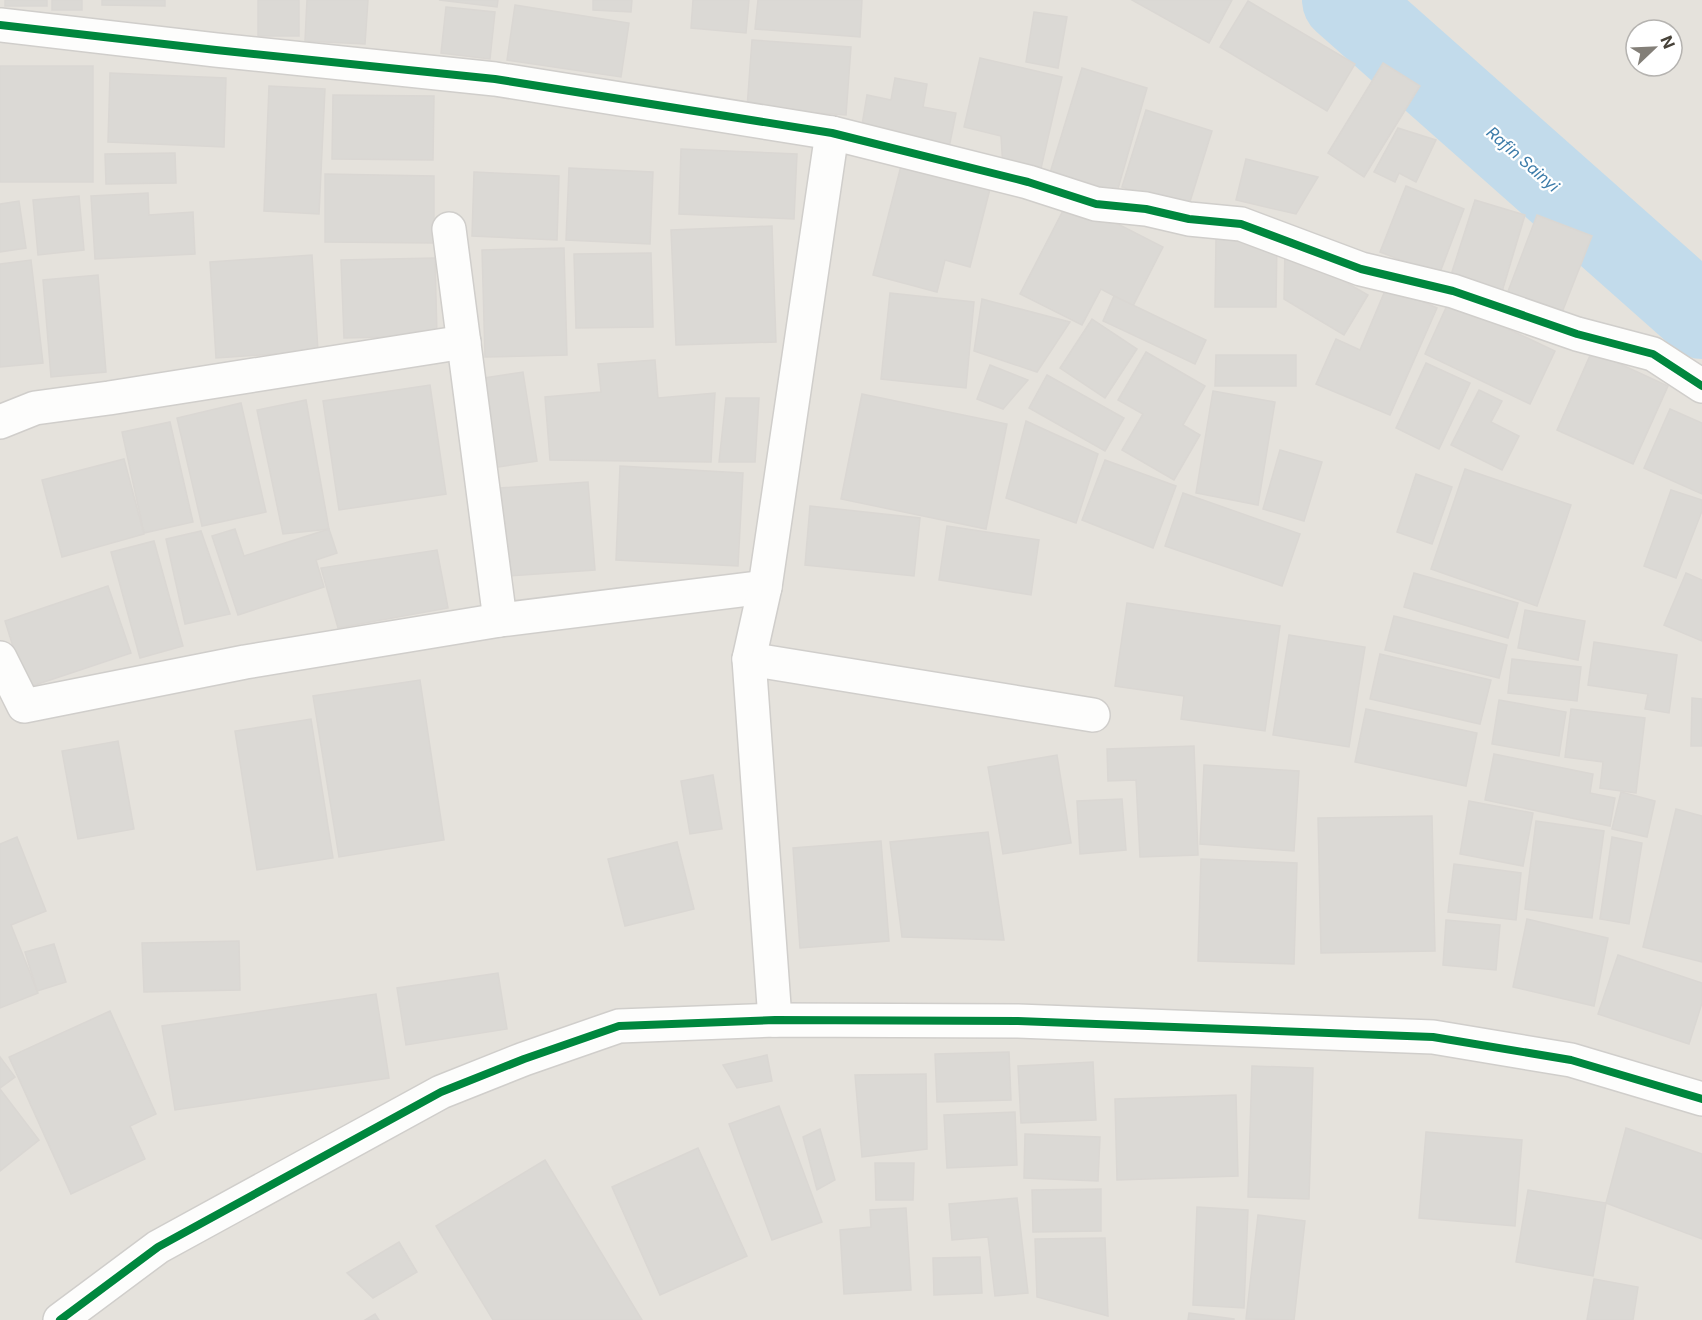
<svg xmlns="http://www.w3.org/2000/svg" width="1702" height="1320" font-family="Inter,sans-serif">
<style>
.residential{fill:#e5e2dc;fill-rule:evenodd}
.lines{fill:none;stroke-linecap:round;stroke-linejoin:round}
.river{stroke:#c2dbeb;stroke-width:84}
.building{fill:#dbd9d5;stroke:#dad7d3;stroke-width:1.5}
.minor-casing{stroke:#d0cecb;stroke-width:36}
.tertiary-casing{stroke:#d0cecb;stroke-width:36}
.minor{stroke:#fdfdfc;stroke-width:33}
.tertiary{stroke:#fdfdfc;stroke-width:33}
.cycleway-casing{stroke:#fff;stroke-width:11}
.cycleway{stroke:#00873e;stroke-width:8}
.labels{text-anchor:middle;dominant-baseline:central;stroke-width:4.5;stroke-linejoin:round;paint-order:stroke}
.water-label{font-size:16px;font-style:italic;fill:#3d7ca9;stroke:#fff}
</style>
<rect width="100%" height="100%" fill="#f2f0ed"/>
<path class="residential" d="M0 0H1702V1320H0ZM1636 30H1672V66H1636Z"/>
<g class="lines">
<polyline class="river" points="1344,0 1702,317"/>
</g>
<g class="building">
<rect x="5" y="0" width="42" height="6"/>
<rect x="52" y="0" width="30" height="10"/>
<polygon points="102,0 165,0 165,6 102,5"/>
<rect x="258" y="0" width="41" height="36"/>
<polygon points="307,0 368,0 365,44 305,41"/>
<polygon points="439,0 498,0 497,7"/>
<polygon points="593,0 632,0 631,12 593,10"/>
<polygon points="693,0 749,0 746,33 691,28"/>
<polygon points="758,0 862,0 860,37 755,29"/>
<polygon points="1132,0 1232,0 1209,43"/>
<polygon points="1248,1 1355,64 1327,111 1220,47"/>
<polygon points="515,5 629,23 621,77 507,60"/>
<polygon points="446,7 495,12 490,59 441,53"/>
<polygon points="1034,12 1067,17 1058,68 1026,62"/>
<polygon points="752,40 851,47 846,115 747,108"/>
<polygon points="980,58 1062,77 1039,177 1003,169 1001,136 964,127"/>
<polygon points="1383,63 1420,86 1364,177 1328,153"/>
<rect x="0" y="66" width="93" height="116"/>
<polygon points="1082,68 1147,88 1117,192 1050,173"/>
<polygon points="110,73 226,78 224,147 108,142"/>
<polygon points="895,78 927,84 923,107 956,113 948,153 860,137 867,95 891,100"/>
<polygon points="269,86 325,89 319,214 264,211"/>
<polygon points="333,95 434,96 433,160 332,159"/>
<polygon points="1146,110 1212,131 1188,208 1122,187"/>
<polygon points="1398,128 1436,140 1416,182 1399,173 1395,182 1374,172"/>
<polygon points="681,149 797,154 794,219 679,214"/>
<polygon points="175,153 176,183 106,184 105,154"/>
<polygon points="1246,159 1318,177 1296,214 1236,200"/>
<polygon points="901,166 990,189 970,267 945,260 937,292 873,275"/>
<polygon points="569,168 653,172 650,244 566,240"/>
<polygon points="474,172 559,176 557,240 472,236"/>
<polygon points="325,174 434,176 434,243 325,242"/>
<polygon points="1406,186 1464,209 1439,275 1380,252"/>
<polygon points="148,193 149,215 193,212 195,254 95,259 91,196"/>
<polygon points="79,196 84,250 38,255 33,200"/>
<polygon points="1069,199 1163,247 1133,306 1101,289 1082,325 1020,294"/>
<polygon points="1475,200 1525,215 1501,295 1450,278"/>
<polygon points="19,201 26,248 0,252 0,204"/>
<polygon points="1537,215 1592,236 1561,315 1507,294"/>
<polygon points="772,226 776,342 676,345 671,230"/>
<polygon points="1216,239 1277,240 1276,307 1215,307"/>
<polygon points="1285,247 1368,295 1344,335 1284,299"/>
<polygon points="564,248 567,355 485,357 482,250"/>
<polygon points="651,253 653,327 576,328 574,254"/>
<polygon points="312,255 318,351 216,358 210,262"/>
<polygon points="435,258 437,336 344,338 341,260"/>
<polygon points="31,260 43,363 0,367 0,264"/>
<polygon points="98,275 106,372 51,377 43,280"/>
<polygon points="1387,286 1437,308 1390,415 1316,384 1336,339 1360,350"/>
<polygon points="890,293 974,302 966,388 881,379"/>
<polygon points="1114,296 1206,340 1195,364 1103,321"/>
<polygon points="982,299 1070,322 1037,372 974,351"/>
<polygon points="1449,301 1555,351 1530,404 1425,354"/>
<polygon points="1092,319 1137,349 1105,398 1060,368"/>
<polygon points="1592,351 1668,386 1633,464 1557,430"/>
<polygon points="1146,352 1205,386 1183,425 1200,435 1174,480 1122,450 1143,414 1118,400"/>
<polygon points="1216,355 1296,355 1296,386 1215,386"/>
<polygon points="655,360 658,398 715,393 711,462 550,460 545,397 601,392 598,364"/>
<polygon points="1426,363 1470,383 1439,449 1396,428"/>
<polygon points="990,365 1028,380 1003,409 977,399"/>
<polygon points="523,372 537,461 492,468 478,379"/>
<polygon points="1047,375 1124,418 1105,451 1029,408"/>
<polygon points="430,385 446,494 339,510 323,401"/>
<polygon points="1479,390 1502,401 1491,422 1519,436 1502,470 1451,445"/>
<polygon points="1213,391 1275,402 1258,505 1196,493"/>
<polygon points="862,394 1007,424 986,529 841,499"/>
<polygon points="726,398 759,398 755,462 719,462"/>
<polygon points="306,400 329,529 283,534 257,410"/>
<polygon points="241,403 266,512 202,526 177,418"/>
<polygon points="1670,409 1702,423 1702,494 1644,468"/>
<polygon points="1026,421 1098,454 1076,523 1006,498"/>
<polygon points="170,422 193,522 144,533 122,432"/>
<polygon points="1280,450 1322,462 1304,521 1263,509"/>
<polygon points="124,459 144,534 62,557 42,480"/>
<polygon points="1105,460 1176,486 1153,548 1082,520"/>
<polygon points="620,466 743,473 738,566 616,560"/>
<polygon points="1465,469 1571,505 1537,606 1431,569"/>
<polygon points="1416,474 1452,487 1432,544 1397,532"/>
<polygon points="588,482 595,570 507,576 500,488"/>
<polygon points="1671,490 1702,500 1702,511 1676,578 1644,566"/>
<polygon points="1183,493 1300,534 1282,586 1165,546"/>
<polygon points="810,506 920,518 914,576 805,565"/>
<polygon points="947,526 1039,540 1031,595 939,580"/>
<polygon points="235,529 244,556 329,529 337,553 316,560 324,587 238,615 212,536"/>
<polygon points="201,531 230,614 185,624 166,539"/>
<polygon points="154,541 183,646 140,658 111,552"/>
<polygon points="437,550 448,608 338,628 321,568"/>
<polygon points="1414,573 1518,603 1508,638 1404,607"/>
<polygon points="1686,573 1702,580 1702,641 1664,625"/>
<polygon points="108,586 131,653 26,688 5,621"/>
<polygon points="1127,603 1280,626 1265,731 1181,719 1184,696 1115,686"/>
<polygon points="1525,610 1585,621 1578,660 1518,648"/>
<polygon points="1394,616 1507,645 1499,678 1385,650"/>
<polygon points="1289,635 1365,647 1349,747 1273,735"/>
<polygon points="1594,642 1677,655 1669,713 1645,709 1648,694 1588,685"/>
<polygon points="1380,654 1491,680 1480,724 1370,699"/>
<polygon points="1512,659 1581,667 1577,701 1508,693"/>
<polygon points="420,680 444,840 339,857 313,696"/>
<polygon points="1692,698 1702,699 1702,746 1691,746"/>
<polygon points="1499,700 1566,712 1559,756 1492,744"/>
<polygon points="1366,709 1477,733 1466,786 1355,762"/>
<polygon points="1571,709 1645,718 1636,793 1600,788 1603,762 1565,757"/>
<polygon points="311,719 333,858 257,870 235,731"/>
<polygon points="118,741 134,829 78,839 62,751"/>
<polygon points="1194,746 1198,855 1140,857 1136,780 1108,781 1107,749"/>
<polygon points="1494,754 1593,774 1590,793 1615,798 1610,826 1485,800"/>
<polygon points="1057,755 1071,843 1003,854 988,767"/>
<polygon points="1204,765 1299,771 1294,851 1200,844"/>
<polygon points="713,775 722,829 690,834 681,781"/>
<polygon points="1621,792 1655,801 1647,837 1612,829"/>
<polygon points="1122,799 1126,850 1080,854 1077,801"/>
<polygon points="1469,801 1533,813 1523,866 1460,854"/>
<polygon points="1676,809 1702,816 1702,962 1643,947"/>
<polygon points="1432,816 1435,951 1321,953 1318,818"/>
<polygon points="1536,821 1604,831 1592,918 1525,909"/>
<polygon points="988,832 1004,940 902,937 890,842"/>
<polygon points="17,837 46,911 11,925 38,993 0,1008 0,844"/>
<polygon points="1612,837 1642,843 1629,924 1600,919"/>
<polygon points="881,841 889,941 800,948 793,848"/>
<polygon points="677,842 694,909 625,926 608,859"/>
<polygon points="1201,859 1297,863 1294,964 1198,961"/>
<polygon points="1454,864 1521,873 1516,920 1448,912"/>
<polygon points="1527,919 1608,938 1594,1006 1513,987"/>
<polygon points="1446,920 1500,925 1496,970 1443,965"/>
<polygon points="239,941 240,990 144,992 142,943"/>
<polygon points="54,944 66,982 37,991 25,952"/>
<polygon points="1618,955 1702,983 1702,1003 1689,1044 1598,1014"/>
<polygon points="498,973 507,1029 406,1045 397,988"/>
<polygon points="376,994 389,1078 175,1110 162,1026"/>
<polygon points="110,1011 156,1114 130,1126 145,1159 71,1194 9,1057"/>
<polygon points="1009,1052 1011,1100 937,1102 935,1054"/>
<polygon points="767,1055 772,1081 737,1088 723,1065"/>
<polygon points="0,1057 15,1077 0,1088"/>
<polygon points="1093,1062 1096,1120 1021,1123 1018,1066"/>
<polygon points="1252,1066 1313,1068 1309,1199 1248,1197"/>
<polygon points="926,1074 927,1149 862,1157 855,1075"/>
<polygon points="0,1089 39,1140 0,1171"/>
<polygon points="1236,1095 1238,1176 1117,1180 1115,1099"/>
<polygon points="779,1106 822,1222 772,1240 729,1124"/>
<polygon points="1015,1112 1017,1165 947,1168 944,1115"/>
<polygon points="1626,1128 1702,1154 1702,1239 1606,1203"/>
<polygon points="820,1129 835,1180 817,1190 803,1137"/>
<polygon points="1426,1132 1522,1140 1515,1226 1419,1218"/>
<polygon points="1025,1134 1100,1137 1098,1181 1024,1178"/>
<polygon points="698,1148 747,1256 660,1295 612,1187"/>
<polygon points="545,1160 642,1320 493,1320 436,1226"/>
<polygon points="875,1163 914,1163 913,1200 876,1200"/>
<polygon points="1101,1189 1101,1231 1033,1232 1032,1190"/>
<polygon points="1528,1190 1606,1203 1593,1276 1516,1262"/>
<polygon points="1017,1198 1028,1293 995,1296 988,1237 952,1240 949,1204"/>
<polygon points="1197,1207 1248,1210 1244,1308 1193,1305"/>
<polygon points="906,1208 911,1290 844,1294 840,1230 871,1227 870,1210"/>
<polygon points="1258,1215 1305,1221 1294,1320 1246,1319"/>
<polygon points="1105,1238 1108,1316 1037,1297 1035,1239"/>
<polygon points="399,1242 417,1272 373,1298 347,1273"/>
<polygon points="980,1257 982,1293 934,1295 933,1258"/>
<polygon points="1594,1279 1638,1287 1633,1320 1587,1320"/>
<polygon points="1189,1313 1234,1319 1234,1320 1188,1320"/>
<polygon points="375,1314 379,1320 365,1320"/>
</g>
<g class="lines">
<defs>
<g id="minor">
<polyline points="0,25 216,50 495,79 832,133 1028,182 1096,204 1146,209 1189,219 1241,224 1361,269 1453,291 1577,334 1653,354 1702,386"/>
<polyline points="449,229 500,620"/>
<polyline points="0,422 35,408 109,398 464,342"/>
<polyline points="0,658 24,706 245,662 500,620 765,587"/>
<polyline points="749,659 1093,715"/>
<polyline points="775,1020 749,659 765,587 832,133"/>
</g>
<polyline id="tertiary" points="60,1320 158,1247 441,1092 524,1059 619,1026 775,1020 1018,1021 1433,1037 1571,1060 1702,1099"/>
</defs>
<use href="#minor" class="minor-casing"/>
<use href="#tertiary" class="tertiary-casing"/>
<use href="#minor" class="minor"/>
<use href="#tertiary" class="tertiary"/>
<defs>
<g id="cycleway">
<polyline points="0,25 216,50 495,79 832,133 1028,182 1096,204 1146,209 1189,219 1241,224 1361,269 1453,291 1577,334 1653,354 1702,386"/>
<polyline points="60,1320 158,1247 441,1092 524,1059 619,1026 775,1020 1018,1021 1433,1037 1571,1060 1702,1099"/>
</g>
</defs>
<use href="#cycleway" class="cycleway-casing"/>
<use href="#cycleway" class="cycleway"/>
</g>
<g class="labels">
<g class="water-label">
<text transform="translate(1523 159) rotate(41)">Rafin Sainyi</text>
</g>
</g>
<g transform="translate(1654 48) rotate(67)"><circle r="28" fill="#ffffff" stroke="#b5b3b0" stroke-width="1.5"/>
<path d="M0-4.5L10 22L0 15L-10 22Z" fill="#837f78"/>
<text y="-9" font-size="16" font-weight="bold" text-anchor="middle" fill="#474239">N</text>
</g>
</svg>
